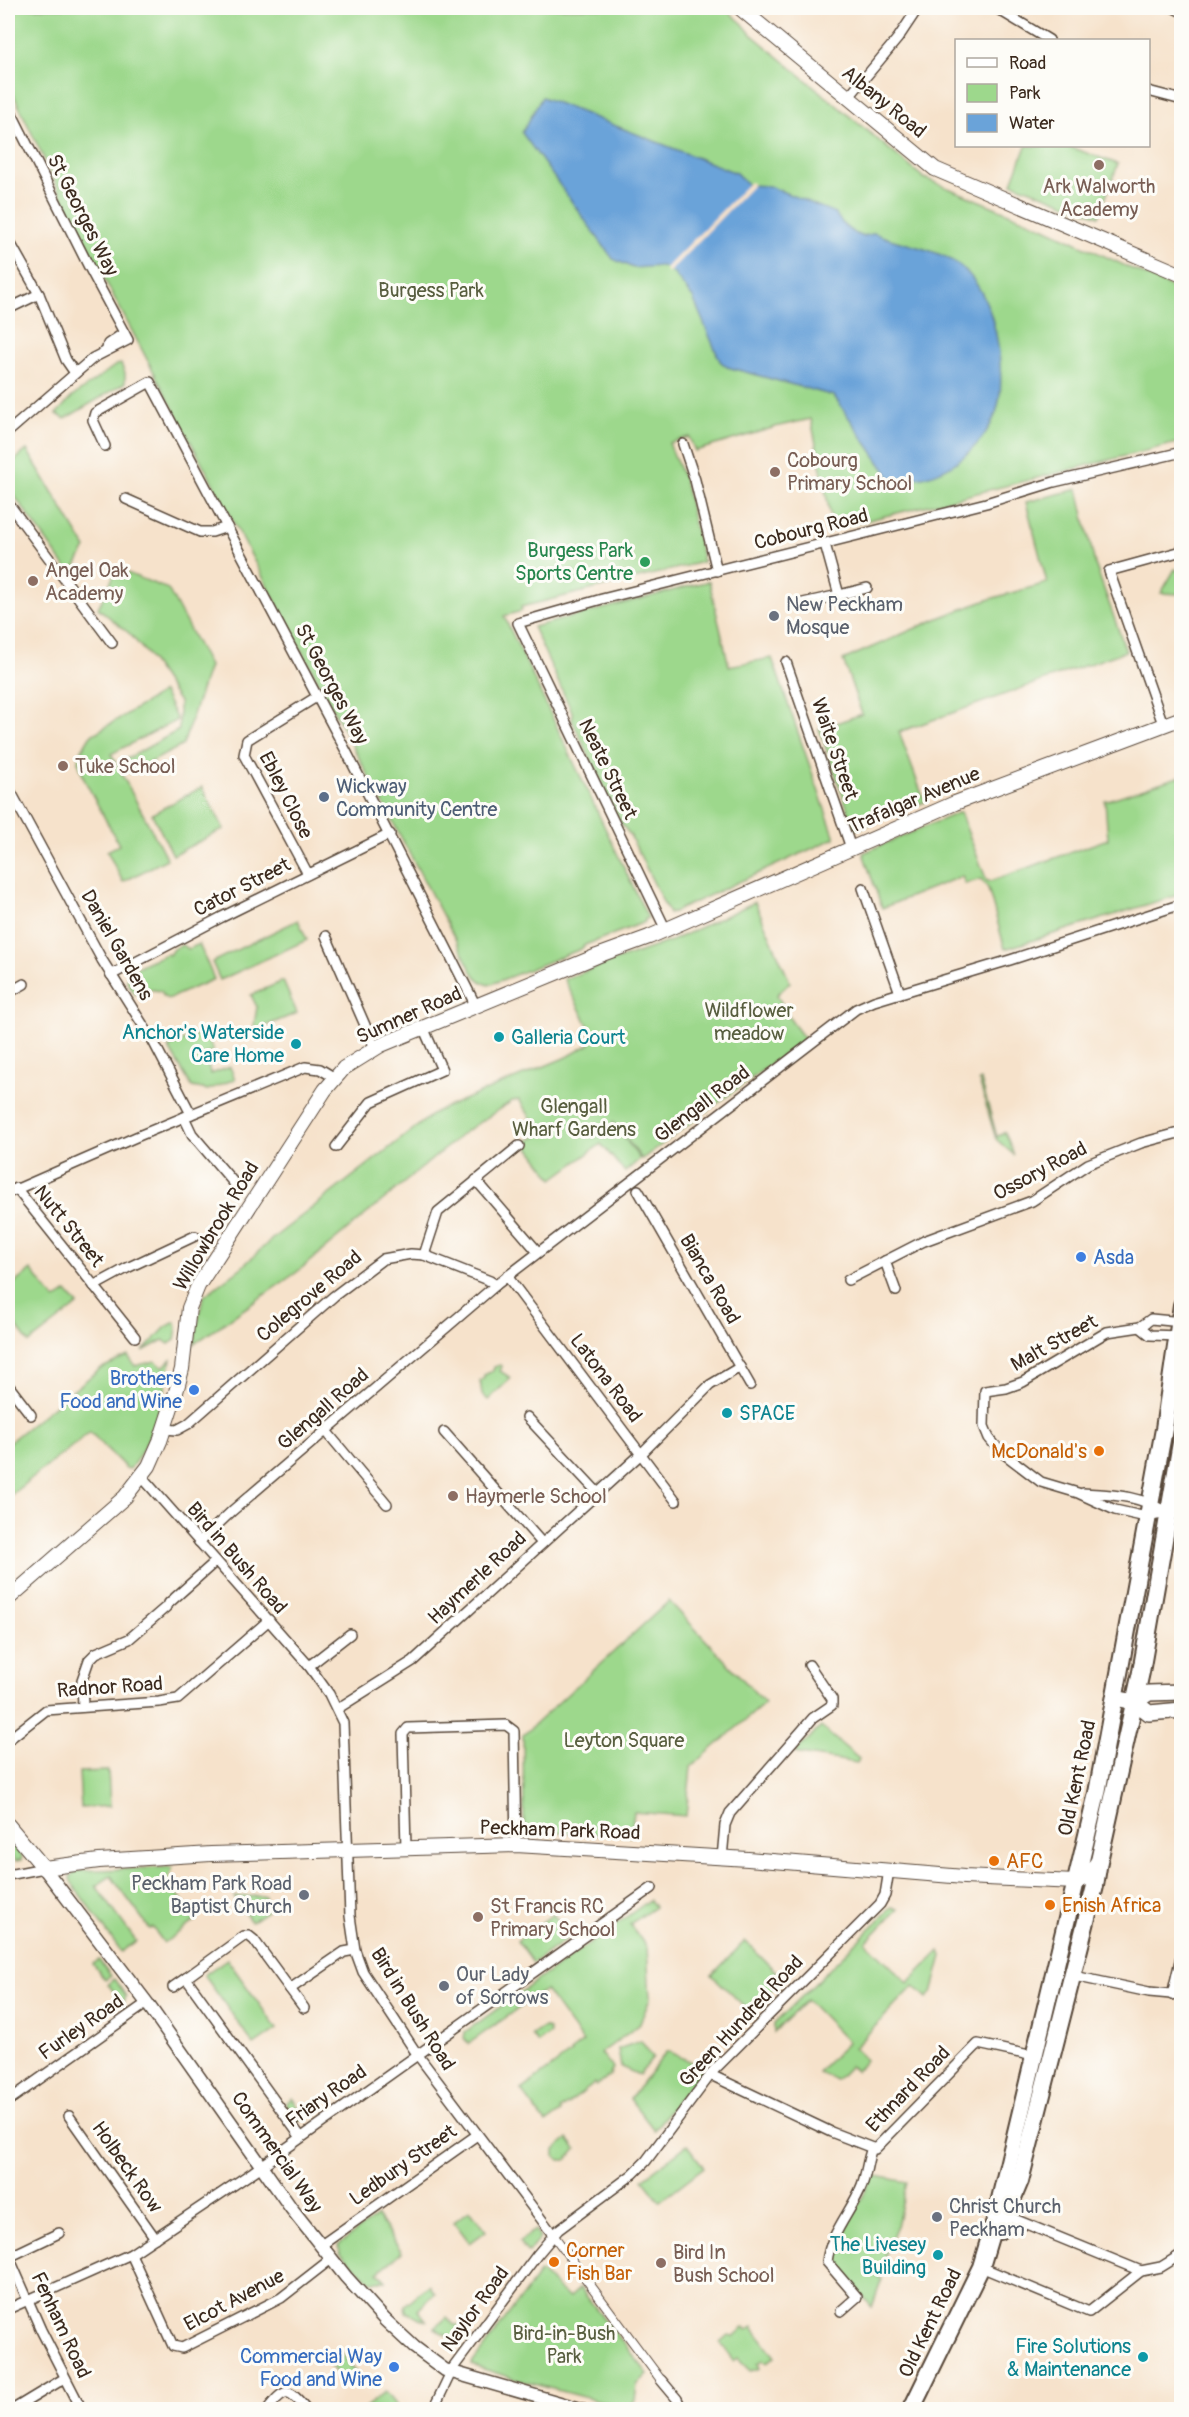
<svg xmlns="http://www.w3.org/2000/svg" width="1189" height="2417" font-family="Pangolin,sans-serif">
<style>
.green{fill:#9dd88c;stroke:#6c8155;stroke-width:1.5}
.water{fill:#6aa3d9;stroke:#52667c;stroke-width:1.5}
.pier{fill:#f6e2cb}
.lines{fill:none;stroke-linecap:round;stroke-linejoin:round}
.pedestrian-casing{stroke:#574638;stroke-width:10}
.minor-casing{stroke:#574638;stroke-width:12}
.tertiary-casing{stroke:#574638;stroke-width:15}
.secondary-casing{stroke:#574638;stroke-width:16}
.primary-casing{stroke:#574638;stroke-width:18}
.trunk-casing{stroke:#574638;stroke-width:20}
.pedestrian{stroke:#fff;stroke-width:8}
.minor{stroke:#fff;stroke-width:9}
.tertiary{stroke:#fff;stroke-width:12}
.secondary{stroke:#fff;stroke-width:14}
.primary{stroke:#fff;stroke-width:15}
.trunk{stroke:#fff;stroke-width:16}
.education-dot{fill:#8d6e63;stroke:#fdfcf7;stroke-width:2}
.leisure-dot{fill:#2e9e5b;stroke:#fdfcf7;stroke-width:2}
.worship-dot{fill:#6b7280;stroke:#fdfcf7;stroke-width:2}
.service-dot{fill:#5c6f8a;stroke:#fdfcf7;stroke-width:2}
.culture-dot{fill:#0f9aa8;stroke:#fdfcf7;stroke-width:2}
.shop-dot{fill:#3f7fe0;stroke:#fdfcf7;stroke-width:2}
.food-dot{fill:#e8710a;stroke:#fdfcf7;stroke-width:2}
.labels{text-anchor:middle;dominant-baseline:central;stroke-width:6;stroke-linejoin:round;paint-order:stroke}
.street-label{font-size:20px;fill:#3b2a1e;stroke:#fdfcf7}
.education-label{font-size:20px;fill:#785e54;stroke:#fdfcf7;text-anchor:start}
.park-label{font-size:20px;fill:#585e3f;stroke:#fdfcf7}
.leisure-label{font-size:20px;fill:#27864d;stroke:#fdfcf7;text-anchor:end}
.worship-label{font-size:20px;fill:#5b616d;stroke:#fdfcf7;text-anchor:start}
.service-label{font-size:20px;fill:#4e5e75;stroke:#fdfcf7;text-anchor:start}
.culture-label{font-size:20px;fill:#0d838f;stroke:#fdfcf7;text-anchor:end}
.shop-label{font-size:20px;fill:#366cbe;stroke:#fdfcf7;text-anchor:end}
.food-label{font-size:20px;fill:#c56008;stroke:#fdfcf7;text-anchor:start}
</style>
<rect width="100%" height="100%" fill="#fdfcf7"/>
<filter id="ink" filterUnits="userSpaceOnUse"><feTurbulence type="fractalNoise" baseFrequency=".0167" numOctaves="2"/><feDisplacementMap in="SourceGraphic" scale="12" xChannelSelector="R" yChannelSelector="G"/><feConvolveMatrix kernelMatrix="1 2 1 2 8 2 1 2 1" color-interpolation-filters="sRGB"/></filter>
<filter id="wash" filterUnits="userSpaceOnUse"><feTurbulence type="fractalNoise" baseFrequency=".008" numOctaves="4" result="noise"/><feDisplacementMap in="SourceGraphic" scale="24" xChannelSelector="R" yChannelSelector="G"/><feGaussianBlur stdDeviation="1.35" result="paint"/><feColorMatrix in="noise" values="0 0 0 0 0 0 0 0 0 0 0 0 0 0 0 0 0 1.4 0 .05"/><feComposite in="paint" operator="in"/></filter>
<g filter="url(#wash)">
<rect width="100%" height="100%" fill="#f6e2cb"/>
<g class="green">
<path d="M8 8H724L742 23 751 34 924 178 1045 228 1181 292V442L833 529 811 419 779 426 695 451 689 437 669 443 684 480 703 562 521 607 522 611 504 616 648 918 645 919V922L585 945 581 949 489 985C474 981 470 967 463 954L73 220 8 83Z"/>
<polygon points="1026,146 1067,146 1118,164 1099,216 1012,183"/>
<polygon points="121,364 125,373 125,383 65,419 56,414 72,397 116,365"/>
<polygon points="27,450 86,548 71,575 8,487 8,466"/>
<polygon points="1078,489 1095,564 1126,651 899,732 923,797 927,801 855,830 819,729 862,714 843,660 941,617 990,599 1047,583 1026,502"/>
<polygon points="117,569 168,589 209,666 183,745 130,773 121,762 179,730 179,702 146,653 130,634 98,608"/>
<polygon points="1175,569 1181,572 1181,591 1179,594 1161,593"/>
<polygon points="709,581 729,666 772,658 835,838 669,914 630,835 620,822 572,720 573,714 533,627"/>
<polygon points="163,692 177,720 111,754 167,859 123,882 107,851 119,845 84,779 78,761 80,753 90,736"/>
<polygon points="1181,776 1181,894 1005,949 988,888 981,879 965,884 962,876 882,908 863,853 960,812 987,881 991,881 1108,839 1105,801"/>
<polygon points="202,787 224,829 173,855 152,814"/>
<polygon points="755,902 790,982 777,995 792,1022 805,1039 642,1159 612,1121 640,1159 625,1172 601,1144 553,1179 525,1142 542,1134 519,1100 512,1101 466,1131 297,1272 194,1344 203,1297 242,1267 272,1239 437,1111 569,1056 590,1044 589,1027 564,979 671,941"/>
<polygon points="298,920 307,940 220,980 212,962"/>
<path d="M199 944 214 979 168 999 164 997 161 991 146 989 135 994C133 990 128 985 127 981 125 968 157 958 167 954L169 955 173 949 182 945 189 949Z"/>
<polygon points="283,981 297,1013 253,1031 257,1007 251,995"/>
<polygon points="205,1031 213,1051 204,1055 211,1074 230,1067 235,1079 208,1090 192,1087 168,1047"/>
<polygon points="981,1080 997,1137 1005,1132 1014,1155 996,1139 979,1081"/>
<polygon points="31,1270 55,1300 67,1292 78,1305 29,1343 8,1315 8,1288"/>
<polygon points="175,1322 177,1327 175,1340 169,1344 163,1340 143,1351 166,1327"/>
<path d="M128 1356 135 1366 155 1361 163 1367 171 1359C165 1396 153 1439 130 1469L126 1468 90 1432 8 1497V1443L100 1369Z"/>
<polygon points="500,1365 502,1367 500,1371 511,1378 488,1400 482,1394 480,1381 484,1378 484,1375 493,1371 494,1367"/>
<polygon points="669,1601 765,1703 691,1767 686,1816 634,1812 631,1836 532,1830 524,1824 523,1735"/>
<polygon points="821,1727 859,1759 857,1763 794,1753"/>
<polygon points="108,1771 110,1806 81,1808 79,1772"/>
<polygon points="8,1838 22,1856 21,1860 15,1861 8,1852"/>
<polygon points="173,1867 168,1880 196,1920 164,1943 153,1928 150,1929 111,1876 96,1886 136,1941 121,1952 71,1882 70,1877 75,1871"/>
<polygon points="265,1896 267,1911 251,1922 234,1897"/>
<polygon points="650,1900 655,1907 630,1924 647,1948 650,1999 639,2025 601,2053 613,2068 610,2075 596,2086 594,2084 560,2110 561,2112 546,2123 521,2090 571,2053 570,2052 583,2042 545,1990 468,2044 464,2039 465,2032"/>
<polygon points="892,1907 898,1909 866,1942 908,1983 940,1951 942,1956 932,1993 927,1998 914,1986 854,2048 866,2060 856,2071 850,2066 836,2080 818,2072 848,2042 807,2000 774,2032 774,2024"/>
<polygon points="553,1914 569,1937 533,1963 517,1941"/>
<polygon points="745,1941 783,1979 749,2011 712,1975"/>
<polygon points="227,1959 277,2029 254,2045 204,1975"/>
<polygon points="99,1960 111,1976 105,1980 93,1964"/>
<polygon points="114,1979 126,1996 123,2004 108,1984"/>
<polygon points="544,2027 549,2029 550,2034 538,2043 532,2035"/>
<polygon points="641,2041 653,2058 639,2075 621,2067 618,2049"/>
<polygon points="667,2051 704,2068 654,2130 630,2099"/>
<polygon points="292,2098 307,2119 297,2120 286,2103"/>
<polygon points="568,2139 576,2149 567,2160 560,2160 555,2156 555,2150"/>
<polygon points="687,2145 704,2167 660,2201 643,2179"/>
<path d="M871 2175 907 2182 897 2226 877 2276 882 2279 872 2307 835 2264C838 2231 863 2206 871 2175Z"/>
<polygon points="470,2210 486,2231 470,2243 454,2222"/>
<polygon points="377,2216 402,2252 378,2272 386,2281 371,2281 340,2253 339,2244"/>
<polygon points="535,2230 540,2237 528,2253 519,2242"/>
<polygon points="540,2272 569,2298 580,2288 648,2374 637,2385 635,2401 628,2409 515,2379 471,2365"/>
<polygon points="429,2285 435,2293 418,2310 427,2321 406,2312 405,2305"/>
<polygon points="447,2317 454,2325 462,2325 467,2336 456,2340 435,2328"/>
<polygon points="753,2327 775,2357 767,2362 763,2360 758,2364 760,2368 751,2371 738,2358 734,2361 720,2342 728,2335 734,2336 744,2328 748,2330"/>
<polygon points="338,2352 341,2352 358,2374 357,2377 346,2386 327,2361"/>
<polygon points="385,2392 397,2407 394,2409 363,2409"/>
</g>
<path class="water" d="M542 97 736 173 748 185 769 186 835 213C844 227 857 242 874 233 905 247 941 247 966 271 985 291 994 319 998 345 1001 368 1003 392 996 413 984 444 955 470 923 477 913 479 902 478 891 479L834 396 727 367 720 361 693 298 674 274 663 266 633 268 613 259 522 133Z"/>
<polygon class="pier" points="750,182 754,184 668,273 665,269"/>
</g>
<g filter="url(#ink)">
<g class="lines">
<defs>
<polyline id="pedestrian" points="554,2236 661,2380"/>
<g id="minor">
<polyline points="996,8 1049,40"/>
<polyline points="1174,8 1182,12"/>
<polyline points="1148,91 1182,100"/>
<polyline points="848,98 898,38 918,8"/>
<polyline points="8,106 89,267 128,340 93,358 8,432"/>
<polyline points="8,239 39,294 66,360 75,373"/>
<polyline points="8,309 39,294"/>
<polyline points="107,349 108,344 124,333"/>
<polyline points="683,444 695,480 717,571"/>
<polyline points="105,446 93,420 95,413 150,382 346,751 476,1006"/>
<polyline points="126,499 200,532 212,532 227,527"/>
<polyline points="8,503 112,643"/>
<polyline points="825,544 839,595 867,588"/>
<polyline points="803,603 839,595"/>
<polyline points="786,662 851,848"/>
<polyline points="1163,724 1109,571 1182,551"/>
<polyline points="12,794 102,960 153,1041 191,1114"/>
<polyline points="308,874 244,755 247,740 318,696"/>
<polyline points="863,888 900,993"/>
<polyline points="666,930 518,623 602,599 986,503 1054,482 1182,452"/>
<polyline points="326,936 375,1048"/>
<polyline points="111,975 222,917 390,834"/>
<polyline points="8,993 24,984"/>
<polyline points="184,1117 192,1134 234,1183"/>
<polyline points="336,1147 371,1102 442,1070 423,1027"/>
<polyline points="476,1180 538,1252"/>
<polyline points="16,1188 135,1337"/>
<polyline points="638,1190 750,1385"/>
<polyline points="8,1193 136,1137 305,1067 320,1069 335,1078"/>
<polyline points="424,1255 438,1212 519,1146"/>
<polyline points="885,1261 896,1291"/>
<polyline points="507,1276 676,1501"/>
<polyline points="848,1280 924,1241 1032,1201 1088,1164 1141,1143 1182,1132"/>
<polyline points="94,1286 127,1268 195,1236"/>
<polyline points="1140,1327 1150,1335 1180,1336"/>
<polyline points="8,1385 31,1415"/>
<polyline points="527,1417 598,1493"/>
<polyline points="165,1429 177,1430 188,1424 334,1296 383,1259 411,1254 424,1255 490,1281 496,1285"/>
<polyline points="326,1431 387,1504"/>
<polyline points="444,1432 542,1543"/>
<polyline points="142,1477 309,1666 329,1694 343,1723 350,1916 355,1950 363,1972 417,2054 554,2236"/>
<path d="M1083 1493C1116 1495 1139 1495 1168 1513"/>
<polyline points="1168,1513 1146,1517 1115,1510 1078,1493 1041,1482 999,1450 989,1438 984,1426 985,1391 1006,1388 1023,1382 1107,1332 1140,1327 1151,1319 1182,1322"/>
<polyline points="199,1542 232,1511 496,1285 856,1009 874,1001 1010,960 1182,904"/>
<polyline points="169,1603 216,1561"/>
<polyline points="309,1666 350,1634"/>
<polyline points="83,1707 82,1680 89,1660 96,1653 129,1639 166,1607"/>
<polyline points="337,1709 413,1661 641,1454 710,1385 740,1367"/>
<polyline points="8,1740 46,1710 159,1702 178,1699 269,1620"/>
<polyline points="406,1848 403,1734 408,1728 506,1725 514,1731 516,1845"/>
<polyline points="722,1858 725,1825 730,1813 813,1718 832,1705 832,1699 809,1665"/>
<polyline points="8,1875 44,1868"/>
<polyline points="1074,1976 1149,1992 1182,1995"/>
<polyline points="173,1987 186,1978"/>
<polyline points="290,1989 304,2008"/>
<polyline points="1172,1995 1182,1952"/>
<polyline points="711,2075 831,2132 875,2149 978,2044 1034,2056"/>
<polyline points="8,2101 147,2003"/>
<polyline points="69,2116 155,2238"/>
<polyline points="300,2136 186,1978 244,1936 249,1936 254,1940 290,1989 344,1952 355,1950"/>
<polyline points="1007,2216 1141,2271"/>
<polyline points="320,2246 477,2135"/>
<polyline points="131,2254 173,2346 182,2348 281,2298 331,2259"/>
<polyline points="8,2255 41,2330 82,2410"/>
<polyline points="9,2257 59,2233"/>
<polyline points="981,2267 1089,2312 1141,2271 1161,2267 1182,2254"/>
<polyline points="8,2309 131,2254 253,2172 652,1888"/>
<path d="M841 2311 857 2297 827 2262C830 2233 852 2211 862 2185 867 2172 867 2160 872 2148"/>
<polyline points="661,2380 677,2399 682,2410"/>
<polyline points="12,2410 65,2378"/>
<path d="M267 2410C285 2387 288 2387 307 2410"/>
<polyline points="433,2410 453,2368 537,2255 558,2230 633,2174 646,2161 714,2070 880,1904 885,1895 889,1870"/>
</g>
<polyline id="tertiary" points="44,1868 147,2003 291,2208 346,2277 385,2320 414,2347 445,2370 584,2410"/>
<g id="secondary">
<polyline points="740,8 935,169 1182,275"/>
<polyline points="8,1599 125,1497 149,1466 160,1441 176,1392 182,1369 189,1308 198,1286 325,1090 344,1068 381,1045 597,956 649,937 955,803 1182,718"/>
<polyline points="8,1825 44,1868 99,1861 211,1854 516,1845 748,1859 964,1877 1076,1882 1086,1878 1098,1861"/>
</g>
<g id="primary">
<polyline points="1115,1698 1135,1702 1149,1713 1182,1710"/>
<polyline points="1135,1702 1149,1693 1182,1692"/>
</g>
<g id="trunk">
<polyline points="999,2231 1020,2181 1095,1886 1099,1861 1141,1672 1182,1437"/>
<polyline points="911,2410 981,2267 995,2220 1097,1793 1164,1429 1182,1305"/>
</g>
</defs>
<use href="#pedestrian" class="pedestrian-casing"/>
<use href="#minor" class="minor-casing"/>
<use href="#tertiary" class="tertiary-casing"/>
<use href="#secondary" class="secondary-casing"/>
<use href="#primary" class="primary-casing"/>
<use href="#trunk" class="trunk-casing"/>
<use href="#pedestrian" class="pedestrian"/>
<use href="#minor" class="minor"/>
<use href="#tertiary" class="tertiary"/>
<use href="#secondary" class="secondary"/>
<use href="#primary" class="primary"/>
<use href="#trunk" class="trunk"/>
</g>
</g>
<g class="education-dot">
<circle cx="1099" cy="165" r="6"/>
<circle cx="775" cy="472" r="6"/>
<circle cx="33" cy="581" r="6"/>
<circle cx="63" cy="766" r="6"/>
<circle cx="453" cy="1496" r="6"/>
<circle cx="478" cy="1917" r="6"/>
<circle cx="661" cy="2263" r="6"/>
</g>
<circle class="leisure-dot" cx="645" cy="562" r="6"/>
<g class="worship-dot">
<circle cx="774" cy="616" r="6"/>
<circle cx="304" cy="1895" r="6"/>
<circle cx="444" cy="1986" r="6"/>
<circle cx="937" cy="2217" r="6"/>
</g>
<circle class="service-dot" cx="324" cy="797" r="6"/>
<g class="culture-dot">
<circle cx="499" cy="1037" r="6"/>
<circle cx="296" cy="1044" r="6"/>
<circle cx="727" cy="1413" r="6"/>
<circle cx="938" cy="2255" r="6"/>
<circle cx="1143" cy="2357" r="6"/>
</g>
<g class="shop-dot">
<circle cx="1081" cy="1257" r="6"/>
<circle cx="194" cy="1390" r="6"/>
<circle cx="394" cy="2367" r="6"/>
</g>
<g class="food-dot">
<circle cx="1099" cy="1451" r="6"/>
<circle cx="994" cy="1861" r="6"/>
<circle cx="1050" cy="1905" r="6"/>
<circle cx="554" cy="2262" r="6"/>
</g>
<g class="labels">
<g class="street-label">
<text transform="translate(884 102) rotate(39)">Albany Road</text>
<text transform="translate(83 215) rotate(63)">St Georges Way</text>
<text transform="translate(811 529) rotate(-14)">Cobourg Road</text>
<text transform="translate(332 684) rotate(62)">St Georges Way</text>
<text transform="translate(835 749) rotate(71)">Waite Street</text>
<text transform="translate(608 769) rotate(64)">Neate Street</text>
<text transform="translate(286 795) rotate(63)">Ebley Close</text>
<text transform="translate(914 800) rotate(-23)">Trafalgar Avenue</text>
<text transform="translate(242 887) rotate(-27)">Cator Street</text>
<text transform="translate(117 945) rotate(60)">Daniel Gardens</text>
<text transform="translate(409 1015) rotate(-24)">Sumner Road</text>
<text transform="translate(702 1104) rotate(-37)">Glengall Road</text>
<text transform="translate(1040 1171) rotate(-28)">Ossory Road</text>
<text transform="translate(69 1226) rotate(51)">Nutt Street</text>
<text transform="translate(216 1226) rotate(-59)">Willowbrook Road</text>
<text transform="translate(710 1279) rotate(60)">Bianca Road</text>
<text transform="translate(309 1296) rotate(-40)">Colegrove Road</text>
<text transform="translate(1054 1343) rotate(-29)">Malt Street</text>
<text transform="translate(606 1378) rotate(53)">Latona Road</text>
<text transform="translate(323 1409) rotate(-41)">Glengall Road</text>
<text transform="translate(237 1558) rotate(49)">Bird in Bush Road</text>
<text transform="translate(477 1578) rotate(-43)">Haymerle Road</text>
<text transform="translate(110 1687) rotate(-4)">Radnor Road</text>
<text transform="translate(1077 1778) rotate(-78)">Old Kent Road</text>
<text transform="translate(560 1830) rotate(2)">Peckham Park Road</text>
<text transform="translate(413 2009) rotate(58)">Bird in Bush Road</text>
<text transform="translate(741 2021) rotate(-47)">Green Hundred Road</text>
<text transform="translate(81 2027) rotate(-35)">Furley Road</text>
<text transform="translate(908 2089) rotate(-46)">Ethnard Road</text>
<text transform="translate(326 2096) rotate(-35)">Friary Road</text>
<text transform="translate(277 2152) rotate(55)">Commercial Way</text>
<text transform="translate(403 2165) rotate(-35)">Ledbury Street</text>
<text transform="translate(127 2167) rotate(55)">Holbeck Row</text>
<text transform="translate(234 2300) rotate(-28)">Elcot Avenue</text>
<text transform="translate(475 2309) rotate(-54)">Naylor Road</text>
<text transform="translate(930 2323) rotate(-64)">Old Kent Road</text>
<text transform="translate(61 2325) rotate(65)">Fenham Road</text>
</g>
<g class="education-label">
<text x="1099" y="186" text-anchor="middle">Ark Walworth<tspan x="1099" dy="23">Academy</tspan></text>
<text x="787" y="460">Cobourg<tspan x="787" dy="23">Primary School</tspan></text>
<text x="45" y="570">Angel Oak<tspan x="45" dy="23">Academy</tspan></text>
<text x="75" y="766">Tuke School</text>
<text x="465" y="1496">Haymerle School</text>
<text x="490" y="1906">St Francis RC<tspan x="490" dy="23">Primary School</tspan></text>
<text x="673" y="2252">Bird In<tspan x="673" dy="23">Bush School</tspan></text>
</g>
<g class="park-label">
<text x="431" y="290">Burgess Park</text>
<text x="749" y="1010">Wildflower<tspan x="749" dy="23">meadow</tspan></text>
<text x="574" y="1106">Glengall<tspan x="574" dy="23">Wharf Gardens</tspan></text>
<text x="624" y="1740">Leyton Square</text>
<text x="564" y="2333">Bird-in-Bush<tspan x="564" dy="23">Park</tspan></text>
</g>
<g class="leisure-label">
<text x="633" y="550">Burgess Park<tspan x="633" dy="23">Sports Centre</tspan></text>
</g>
<g class="worship-label">
<text x="786" y="604">New Peckham<tspan x="786" dy="23">Mosque</tspan></text>
<text x="292" y="1883" text-anchor="end">Peckham Park Road<tspan x="292" dy="23">Baptist Church</tspan></text>
<text x="456" y="1974">Our Lady<tspan x="456" dy="23">of Sorrows</tspan></text>
<text x="949" y="2206">Christ Church<tspan x="949" dy="23">Peckham</tspan></text>
</g>
<g class="service-label">
<text x="336" y="786">Wickway<tspan x="336" dy="23">Community Centre</tspan></text>
</g>
<g class="culture-label">
<text x="284" y="1032">Anchor's Waterside<tspan x="284" dy="23">Care Home</tspan></text>
<text x="511" y="1037" text-anchor="start">Galleria Court</text>
<text x="739" y="1413" text-anchor="start">SPACE</text>
<text x="926" y="2244">The Livesey<tspan x="926" dy="23">Building</tspan></text>
<text x="1131" y="2346">Fire Solutions<tspan x="1131" dy="23">&amp; Maintenance</tspan></text>
</g>
<g class="shop-label">
<text x="1093" y="1257" text-anchor="start">Asda</text>
<text x="182" y="1378">Brothers<tspan x="182" dy="23">Food and Wine</tspan></text>
<text x="382" y="2356">Commercial Way<tspan x="382" dy="23">Food and Wine</tspan></text>
</g>
<g class="food-label">
<text x="1087" y="1451" text-anchor="end">McDonald's</text>
<text x="1006" y="1861">AFC</text>
<text x="1062" y="1905">Enish Africa</text>
<text x="566" y="2250">Corner<tspan x="566" dy="23">Fish Bar</tspan></text>
</g>
</g>
<rect width="1189" height="2417" fill="none" stroke="#fdfcf7" stroke-width="30"/>
<rect x="955" y="39" width="195" height="108" fill="#fdfcf7" stroke="#afa8a0" stroke-width="1.5"/>
<rect x="967" y="58" width="30" height="9" fill="#ffffff" stroke="#afa8a0" stroke-width="1.5"/>
<text x="1009" y="69" font-size="18" fill="#3b2a1e">Road</text>
<rect x="967" y="84" width="30" height="18" fill="#9dd88c" stroke="#afa8a0" stroke-width="1.5"/>
<text x="1009" y="99" font-size="18" fill="#3b2a1e">Park</text>
<rect x="967" y="114" width="30" height="18" fill="#6aa3d9" stroke="#afa8a0" stroke-width="1.5"/>
<text x="1009" y="129" font-size="18" fill="#3b2a1e">Water</text>
</svg>
